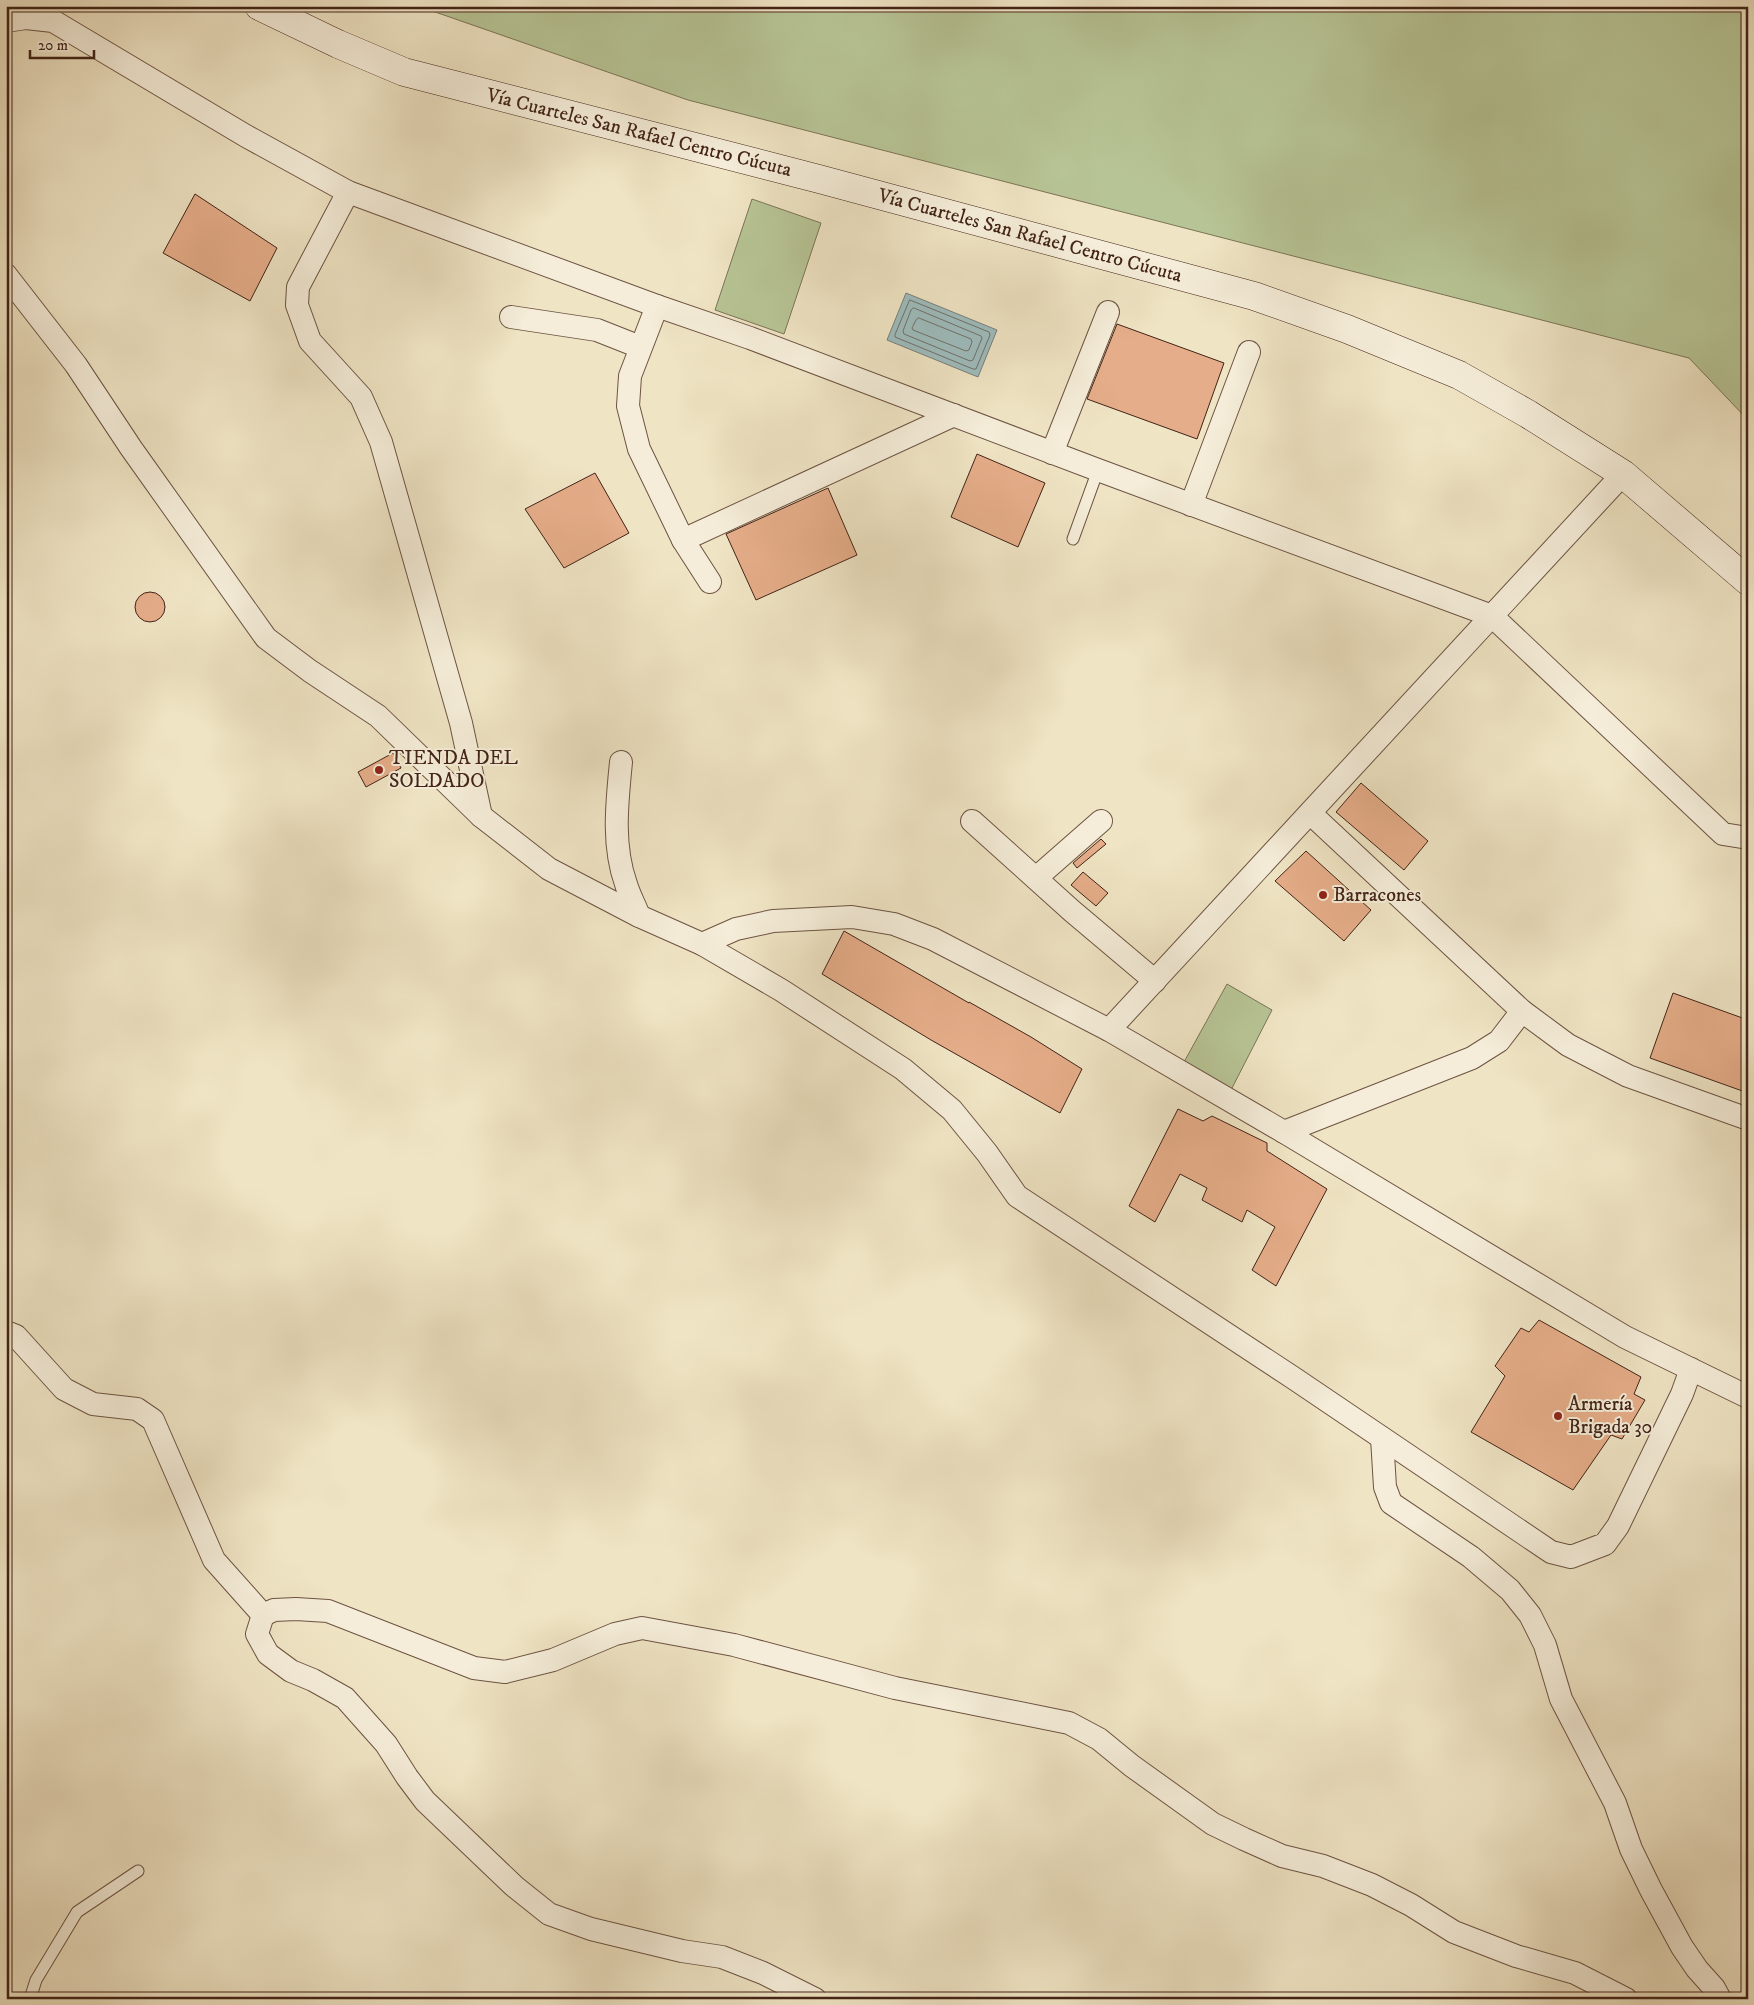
<svg xmlns="http://www.w3.org/2000/svg" width="1754" height="2005" font-family="'IM FELL DW Pica',serif">
<style>
.green{fill:#b7c495;stroke:#7c7456}
.water{fill:#9dbcbd;stroke:#797f7a}
.lines{fill:none;stroke-linecap:round;stroke-linejoin:round}
.shore{stroke:#70706a;stroke-width:1}
.building{fill:#e5ad89;stroke:#422316}
.service-casing{stroke:#6d5342;stroke-width:13}
.minor-casing{stroke:#6d5342;stroke-width:24}
.secondary-casing{stroke:#422316;stroke-width:29}
.service{stroke:#f5edd9;stroke-width:11}
.minor{stroke:#f5edd9;stroke-width:22}
.secondary{stroke:#f5edd9;stroke-width:28}
.poi-dot{fill:#8f2418;stroke:#f5edd9;stroke-width:2}
.labels{text-anchor:middle;dominant-baseline:central;stroke-width:4;stroke-linejoin:round;paint-order:stroke}
.street-label{font-size:20px;fill:#422316;stroke:#f5edd9}
.poi-label{font-size:20px;fill:#422316;stroke:#f5edd9;text-anchor:start}
</style>
<rect width="100%" height="100%" fill="#efe4c4"/>
<filter id="stains"><feTurbulence type="fractalNoise" baseFrequency=".004" numOctaves="4"/><feColorMatrix values="0 0 0 0 .2 0 0 0 0 .09 0 0 0 0 .02 0 0 0 .5 -.17"/></filter>
<radialGradient id="worn" r=".72"><stop offset=".6" stop-color="#630" stop-opacity="0"/><stop offset="1" stop-color="#630" stop-opacity=".3"/></radialGradient>
<g class="green">
<polygon points="418,6 1748,6 1748,420 1689,358 688,100"/>
<polygon points="752,199 821,223 784,334 715,310"/>
<polygon points="1227,984 1272,1010 1231,1090 1184,1062"/>
</g>
<polygon class="water" points="906,293 997,330 978,377 887,340"/>
<g class="lines">
<g class="shore">
<polygon points="910,300 989,332 990,335 976,369 973,369 895,337 895,335"/>
<polygon points="914,308 981,336 982,338 973,360 970,361 904,334 903,331 911,310"/>
<polygon points="919,318 971,339 972,342 969,350 966,351 913,330 912,328 916,320"/>
</g>
</g>
<g class="building">
<polygon points="195,194 277,248 250,301 163,253"/>
<polygon points="1117,324 1224,363 1197,439 1087,399"/>
<polygon points="977,454 1045,483 1018,547 951,517"/>
<polygon points="595,473 629,533 564,568 525,509"/>
<polygon points="828,488 857,555 756,600 726,534"/>
<circle cx="150" cy="607" r="15"/>
<polygon points="393,753 401,768 366,787 358,772"/>
<polygon points="1361,783 1428,841 1404,870 1336,812"/>
<polygon points="1101,839 1106,844 1077,868 1073,863"/>
<polygon points="1306,851 1371,910 1344,941 1275,881"/>
<polygon points="1083,872 1108,893 1096,906 1071,885"/>
<polygon points="844,931 969,1003 969,1002 1031,1037 1082,1069 1060,1113 931,1040 822,974"/>
<polygon points="1673,993 1748,1020 1748,1093 1650,1058"/>
<polygon points="1178,1109 1203,1121 1212,1116 1267,1143 1267,1151 1327,1189 1276,1286 1252,1270 1275,1227 1247,1210 1242,1222 1202,1200 1207,1188 1180,1174 1155,1222 1129,1206"/>
<polygon points="1539,1320 1641,1377 1634,1394 1645,1400 1622,1439 1611,1435 1573,1490 1471,1432 1505,1376 1495,1366 1521,1328 1529,1332"/>
</g>
<g class="lines">
<defs>
<g id="service">
<polyline points="1073,539 1098,470"/>
<polyline points="30,1999 36,1980 77,1912 138,1871"/>
</g>
<g id="minor">
<polyline points="6,21 26,18 53,21 246,136 348,192 657,306 750,338 1098,470 1492,616 1723,834 1748,838"/>
<polyline points="348,192 298,287 297,305 310,341 361,397 381,442 461,723 481,816"/>
<polyline points="6,275 76,365 131,448 266,638 310,671 378,716 481,816 549,869 639,916 702,944 781,990 903,1069 952,1110 987,1153 1017,1196 1292,1377 1551,1552 1571,1557 1605,1544 1618,1526 1682,1394 1691,1369"/>
<polyline points="657,306 630,376 628,406 639,449 683,540 710,582"/>
<polyline points="511,317 597,330 640,347"/>
<polyline points="1052,453 1108,312"/>
<polyline points="1191,505 1249,352"/>
<polyline points="683,540 954,415"/>
<path d="M621 762C617 803 612 845 626 884 629 895 635 905 639 916"/>
<polyline points="1310,813 1522,1011 1568,1045 1628,1076 1748,1119"/>
<polyline points="972,821 1072,911 1155,981"/>
<polyline points="1036,878 1101,821"/>
<polyline points="702,944 736,929 773,921 852,917 894,924 933,939 1109,1030 1284,1132 1625,1337 1748,1397"/>
<polyline points="1109,1030 1623,474"/>
<polyline points="1284,1132 1472,1058 1499,1041 1522,1011"/>
<polyline points="6,1332 16,1336 64,1389 93,1404 137,1409 153,1420 214,1560 263,1615"/>
<polyline points="1382,1438 1385,1487 1391,1503 1471,1557 1510,1590 1530,1615 1545,1645 1561,1699 1615,1803 1631,1849 1651,1890 1682,1947 1697,1969 1714,1988 1720,1999"/>
<polyline points="263,1615 274,1610 296,1609 328,1611 474,1668 505,1672 553,1660 615,1634 642,1628 734,1645 895,1688 1069,1723 1099,1739 1132,1766 1213,1824 1244,1839 1282,1856 1323,1866 1372,1885 1411,1905 1454,1932 1516,1956 1575,1973 1626,1999"/>
<polyline points="263,1615 257,1634 268,1654 291,1671 313,1680 345,1698 386,1744 407,1777 425,1801 514,1886 549,1914 591,1929 682,1951 722,1957 763,1973 815,1999"/>
</g>
<polyline id="secondary" points="259,6 338,44 404,72 819,179 1254,296 1347,329 1459,375 1528,414 1623,474 1748,581"/>
</defs>
<use href="#service" class="service-casing"/>
<use href="#minor" class="minor-casing"/>
<use href="#secondary" class="secondary-casing"/>
<use href="#service" class="service"/>
<use href="#minor" class="minor"/>
<use href="#secondary" class="secondary"/>
</g>
<g class="poi-dot">
<circle cx="379" cy="770" r="5"/>
<circle cx="1323" cy="895" r="5"/>
<circle cx="1558" cy="1416" r="5"/>
</g>
<g class="labels">
<g class="street-label">
<text transform="translate(639 133) rotate(14)">Vía Cuarteles San Rafael Centro Cúcuta</text>
<text transform="translate(1030 236) rotate(15)">Vía Cuarteles San Rafael Centro Cúcuta</text>
</g>
<g class="poi-label">
<text x="389" y="758">TIENDA DEL<tspan x="389" dy="23">SOLDADO</tspan></text>
<text x="1333" y="895">Barracones</text>
<text x="1568" y="1404">Armería<tspan x="1568" dy="23">Brigada 30</tspan></text>
</g>
</g>
<rect width="1754" height="2005" fill="none" stroke="#efe4c4" stroke-width="25"/>
<rect x="8" y="8" width="1739" height="1990" fill="none" stroke="#422316" stroke-width="2.5"/>
<rect x="12" y="12" width="1729" height="1980" fill="none" stroke="#422316"/>
<path d="M30 50v8h64v-8" fill="none" stroke="#422316" stroke-width="2.5"/>
<text x="38" y="50" font-size="15" fill="#422316" stroke="#f5edd9" stroke-width="4" paint-order="stroke">20 m</text>
<rect width="100%" height="100%" filter="url(#stains)"/>
<rect width="100%" height="100%" fill="url(#worn)"/>
</svg>
